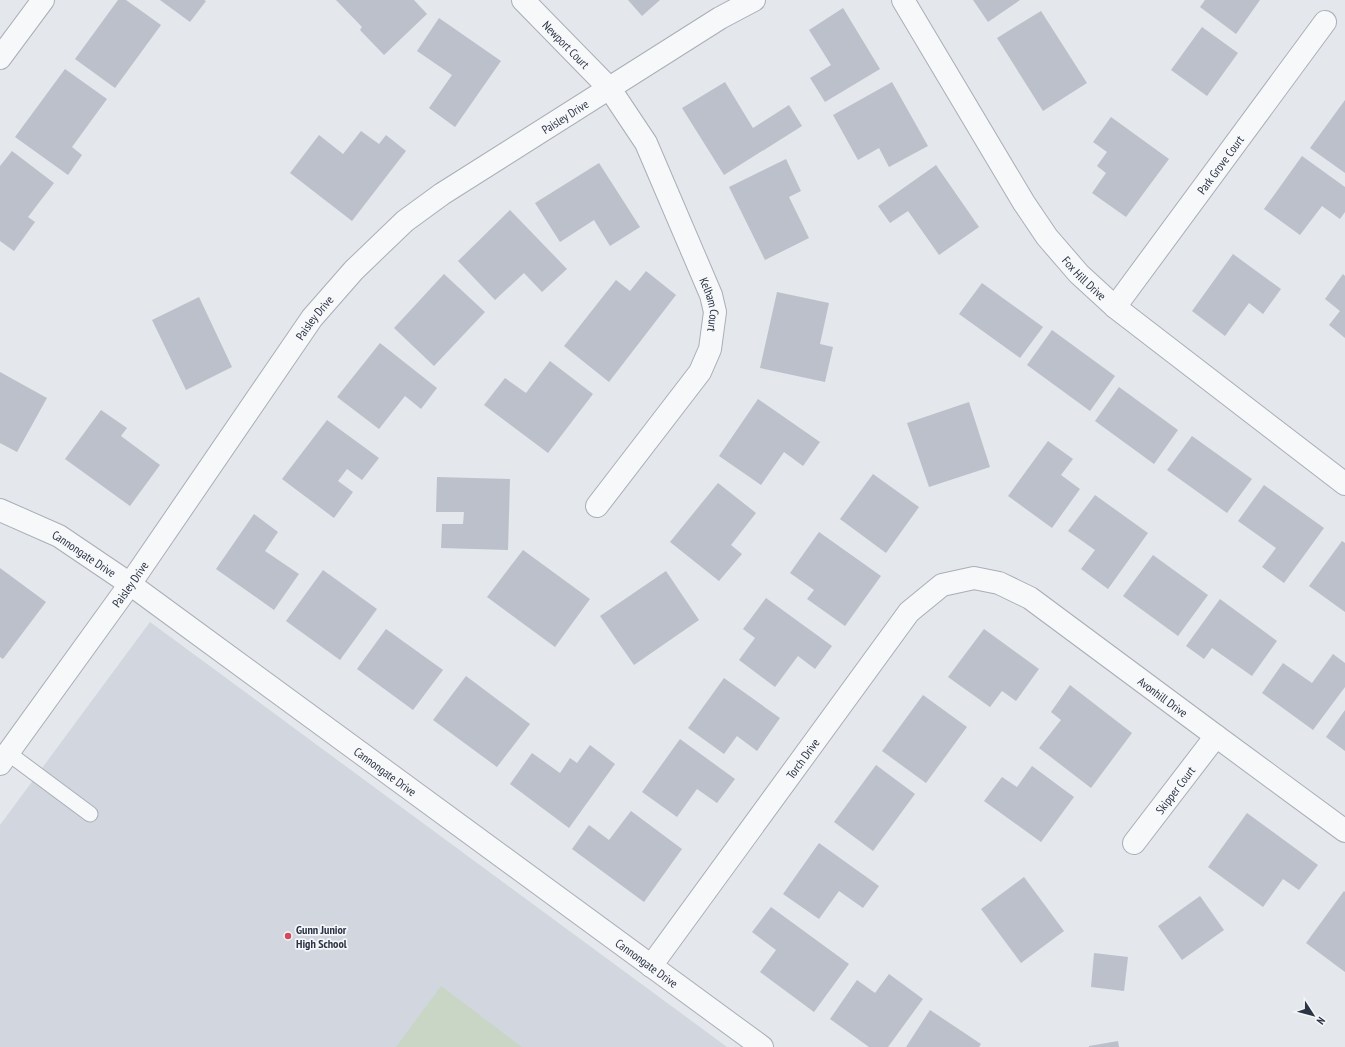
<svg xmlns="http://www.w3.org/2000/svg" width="1345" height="1047" font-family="'PT Sans Narrow',sans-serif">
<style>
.built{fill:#d2d6de}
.green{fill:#c9d6c5}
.building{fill:#bbc0ca}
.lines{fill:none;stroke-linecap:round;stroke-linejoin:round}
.service-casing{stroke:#a9aeb7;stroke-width:17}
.minor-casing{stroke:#a9aeb7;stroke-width:24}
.service{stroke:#f7f8fa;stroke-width:15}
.minor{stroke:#f7f8fa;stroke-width:22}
.poi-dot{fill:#d1495b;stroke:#f4f6f9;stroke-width:1.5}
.labels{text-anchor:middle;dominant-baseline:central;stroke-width:3.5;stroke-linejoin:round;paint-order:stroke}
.street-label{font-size:12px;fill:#2b3445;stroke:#f4f6f9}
.poi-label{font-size:12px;font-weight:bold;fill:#2b3445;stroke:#f4f6f9;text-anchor:start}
</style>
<rect width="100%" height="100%" fill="#e4e7ec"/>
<polygon class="built" points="150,622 727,1047 0,1047 0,825"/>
<polygon class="green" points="441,986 522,1047 396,1047"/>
<g class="building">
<polygon points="118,0 126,0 161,25 115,88 75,59"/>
<polygon points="160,0 204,0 206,1 190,22"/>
<polygon points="336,0 414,0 427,14 384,55 360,30 362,27"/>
<polygon points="628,0 660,0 642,16"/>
<polygon points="973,0 1020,0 988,22"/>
<polygon points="1205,0 1260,0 1236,34 1200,7"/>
<polygon points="843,8 880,69 825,102 810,78 831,65 809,30"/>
<polygon points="1041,11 1087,83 1043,111 997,38"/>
<polygon points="439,18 501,61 455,127 429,108 452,75 417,51"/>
<polygon points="1202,27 1238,53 1207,96 1171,70"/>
<polygon points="65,69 107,99 72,147 82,155 68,175 15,137"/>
<polygon points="725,82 753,128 789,105 802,126 724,175 682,108"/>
<polygon points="892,82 928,146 889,167 879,148 858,160 833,115"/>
<polygon points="1345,100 1345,173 1310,148"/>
<polygon points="1111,117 1169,159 1126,217 1092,193 1106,173 1097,166 1107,152 1093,142"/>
<polygon points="361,131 379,144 386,135 406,151 352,221 290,173 319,135 343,154"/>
<polygon points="12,151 54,183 28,217 35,222 14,251 0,241 0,166"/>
<polygon points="1302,156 1345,187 1345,212 1340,219 1322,206 1300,235 1264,209"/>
<polygon points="786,159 801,191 789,197 809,238 765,260 729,187"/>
<polygon points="599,163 640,227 610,246 594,220 560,242 535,203"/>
<polygon points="936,165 979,227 939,255 908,211 890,223 878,206"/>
<polygon points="510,210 567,269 542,292 524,273 495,300 458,261"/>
<polygon points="1233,254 1281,289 1263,314 1249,303 1225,336 1192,311"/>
<polygon points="646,271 676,295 609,382 564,346 616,280 630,291"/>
<polygon points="444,274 485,312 434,366 394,328"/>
<polygon points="1343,274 1345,276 1345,338 1329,325 1340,311 1325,299"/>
<polygon points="982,283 1043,327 1020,358 959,314"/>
<polygon points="777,292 829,303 820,344 833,347 825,382 760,368"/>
<polygon points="199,297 232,367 186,390 152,320"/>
<polygon points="1052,330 1115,376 1090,411 1027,365"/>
<polygon points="380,343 437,388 421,409 405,396 379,429 337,397"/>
<polygon points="550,361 593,394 548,453 484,405 505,378 526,393"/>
<polygon points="0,372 47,398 17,452 0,443"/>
<polygon points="1119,387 1178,430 1154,464 1095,421"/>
<polygon points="758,399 820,442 803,466 784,452 761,485 719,456"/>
<polygon points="969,402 990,467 929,487 907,423"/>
<polygon points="101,410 127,428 121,436 160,465 130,506 65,459"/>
<polygon points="327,420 379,458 362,480 347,469 338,481 353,492 334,518 282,479"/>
<polygon points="1192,436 1252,479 1227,513 1167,470"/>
<polygon points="1048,441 1073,459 1061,475 1080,489 1052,528 1008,496"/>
<polygon points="873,474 919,507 886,553 840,519"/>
<polygon points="437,477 510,479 508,550 441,548 442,524 463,524 464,512 436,512"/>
<polygon points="718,483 756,513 731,545 742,554 719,581 670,542"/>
<polygon points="1264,485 1324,528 1284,583 1262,567 1276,548 1238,521"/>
<polygon points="1095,495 1148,533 1108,589 1081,569 1095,550 1068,531"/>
<polygon points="254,514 278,532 265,551 299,574 274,610 216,569"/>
<polygon points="819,532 881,576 845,626 807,599 814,590 790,573"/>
<polygon points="1342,541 1345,543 1345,612 1309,586"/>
<polygon points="523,550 590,599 555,647 487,597"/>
<polygon points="1153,555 1208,595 1178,636 1123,596"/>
<polygon points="0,568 46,602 3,659 0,657"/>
<polygon points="323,570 377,609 340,660 286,621"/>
<polygon points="666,571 699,620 634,665 600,616"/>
<polygon points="766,598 832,646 815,669 798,656 775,687 739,660 755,638 743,629"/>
<polygon points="1220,599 1277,641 1252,676 1212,648 1204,659 1186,646"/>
<polygon points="386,629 443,670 413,710 357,669"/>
<polygon points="984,629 1039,669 1016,701 1002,691 990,707 948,677"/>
<polygon points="1333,654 1345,663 1345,687 1313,730 1262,693 1283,663 1312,683"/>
<polygon points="466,676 530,724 497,767 433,720"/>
<polygon points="724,678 780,718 757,751 737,736 724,754 688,728"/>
<polygon points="1070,685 1132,733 1091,788 1039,748 1061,720 1051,712"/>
<polygon points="923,695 967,727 926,783 882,751"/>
<polygon points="1345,710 1345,751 1326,737"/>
<polygon points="680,739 735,779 717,803 697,789 677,817 642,792"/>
<polygon points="590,745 615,764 569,828 510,784 532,753 560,773 570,758 577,763"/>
<polygon points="876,765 915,794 873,851 834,822"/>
<polygon points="1032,766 1074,797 1041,842 984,801 1002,777 1017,787"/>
<polygon points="631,811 682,849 644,902 572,849 589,825 609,840"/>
<polygon points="1247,813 1318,865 1299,890 1283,879 1263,907 1208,867"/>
<polygon points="819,843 879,886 863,908 839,891 819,919 783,894"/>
<polygon points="1024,877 1064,931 1021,963 981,909"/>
<polygon points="1344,891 1345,892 1345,972 1306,943"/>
<polygon points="1200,896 1224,930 1182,960 1158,926"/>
<polygon points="771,907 849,964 814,1012 760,972 776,950 752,932"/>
<polygon points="1094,953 1128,957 1124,991 1091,987"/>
<polygon points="889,974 923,999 888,1047 869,1047 830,1019 857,980 875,993"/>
<polygon points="930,1010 981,1044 979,1047 906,1047"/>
<polygon points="1118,1041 1119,1047 1089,1047 1089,1046"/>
</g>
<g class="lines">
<defs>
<polyline id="service" points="8,753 90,814"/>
<g id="minor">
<path id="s1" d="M523 0 610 89 646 143 711 295 715 312 710 349 700 372 597 506"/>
<path id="s2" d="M903 0 1024 203 1047 237 1079 274 1115 307 1345 484"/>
<polyline points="0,58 43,0"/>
<path id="s3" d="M1115 307 1325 22"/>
<path id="s4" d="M0 510 59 536 130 584 762 1047"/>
<path id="s5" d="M0 764 130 584 312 318 354 270 405 221 442 194 720 18 754 0"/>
<path id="s6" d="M1134 843 1216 736"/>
<path id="s7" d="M651 966 909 612 942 585 974 578 999 583 1030 598 1216 736 1345 831"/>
</g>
</defs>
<use href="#service" class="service-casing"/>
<use href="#minor" class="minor-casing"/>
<use href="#service" class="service"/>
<use href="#minor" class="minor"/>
</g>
<circle class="poi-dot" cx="288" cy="936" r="4"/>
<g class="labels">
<g class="street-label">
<text stroke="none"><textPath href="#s1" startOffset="62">Newport Court</textPath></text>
<text stroke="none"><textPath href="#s5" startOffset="870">Paisley Drive</textPath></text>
<text stroke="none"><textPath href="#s3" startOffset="177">Park Grove Court</textPath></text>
<text stroke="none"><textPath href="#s2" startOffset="333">Fox Hill Drive</textPath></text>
<text stroke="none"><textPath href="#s1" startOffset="364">Kelham Court</textPath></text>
<text stroke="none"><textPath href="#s5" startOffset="546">Paisley Drive</textPath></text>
<text stroke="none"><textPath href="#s4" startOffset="95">Cannongate Drive</textPath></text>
<text stroke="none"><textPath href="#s5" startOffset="222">Paisley Drive</textPath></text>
<text stroke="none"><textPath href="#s7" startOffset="739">Avonhill Drive</textPath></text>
<text stroke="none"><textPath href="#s7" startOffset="257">Torch Drive</textPath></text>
<text stroke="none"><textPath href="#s4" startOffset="467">Cannongate Drive</textPath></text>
<text stroke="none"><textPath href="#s6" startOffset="67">Skipper Court</textPath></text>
<text stroke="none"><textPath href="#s4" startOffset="791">Cannongate Drive</textPath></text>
</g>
<g class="poi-label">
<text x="296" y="929">Gunn Junior<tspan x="296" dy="14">High School</tspan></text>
</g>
</g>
<g transform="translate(1313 1015) rotate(126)" stroke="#f4f6f9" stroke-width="3" paint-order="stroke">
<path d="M0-3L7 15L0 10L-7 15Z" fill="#2b3445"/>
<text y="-6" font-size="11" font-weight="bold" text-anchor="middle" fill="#2b3445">N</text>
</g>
</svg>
